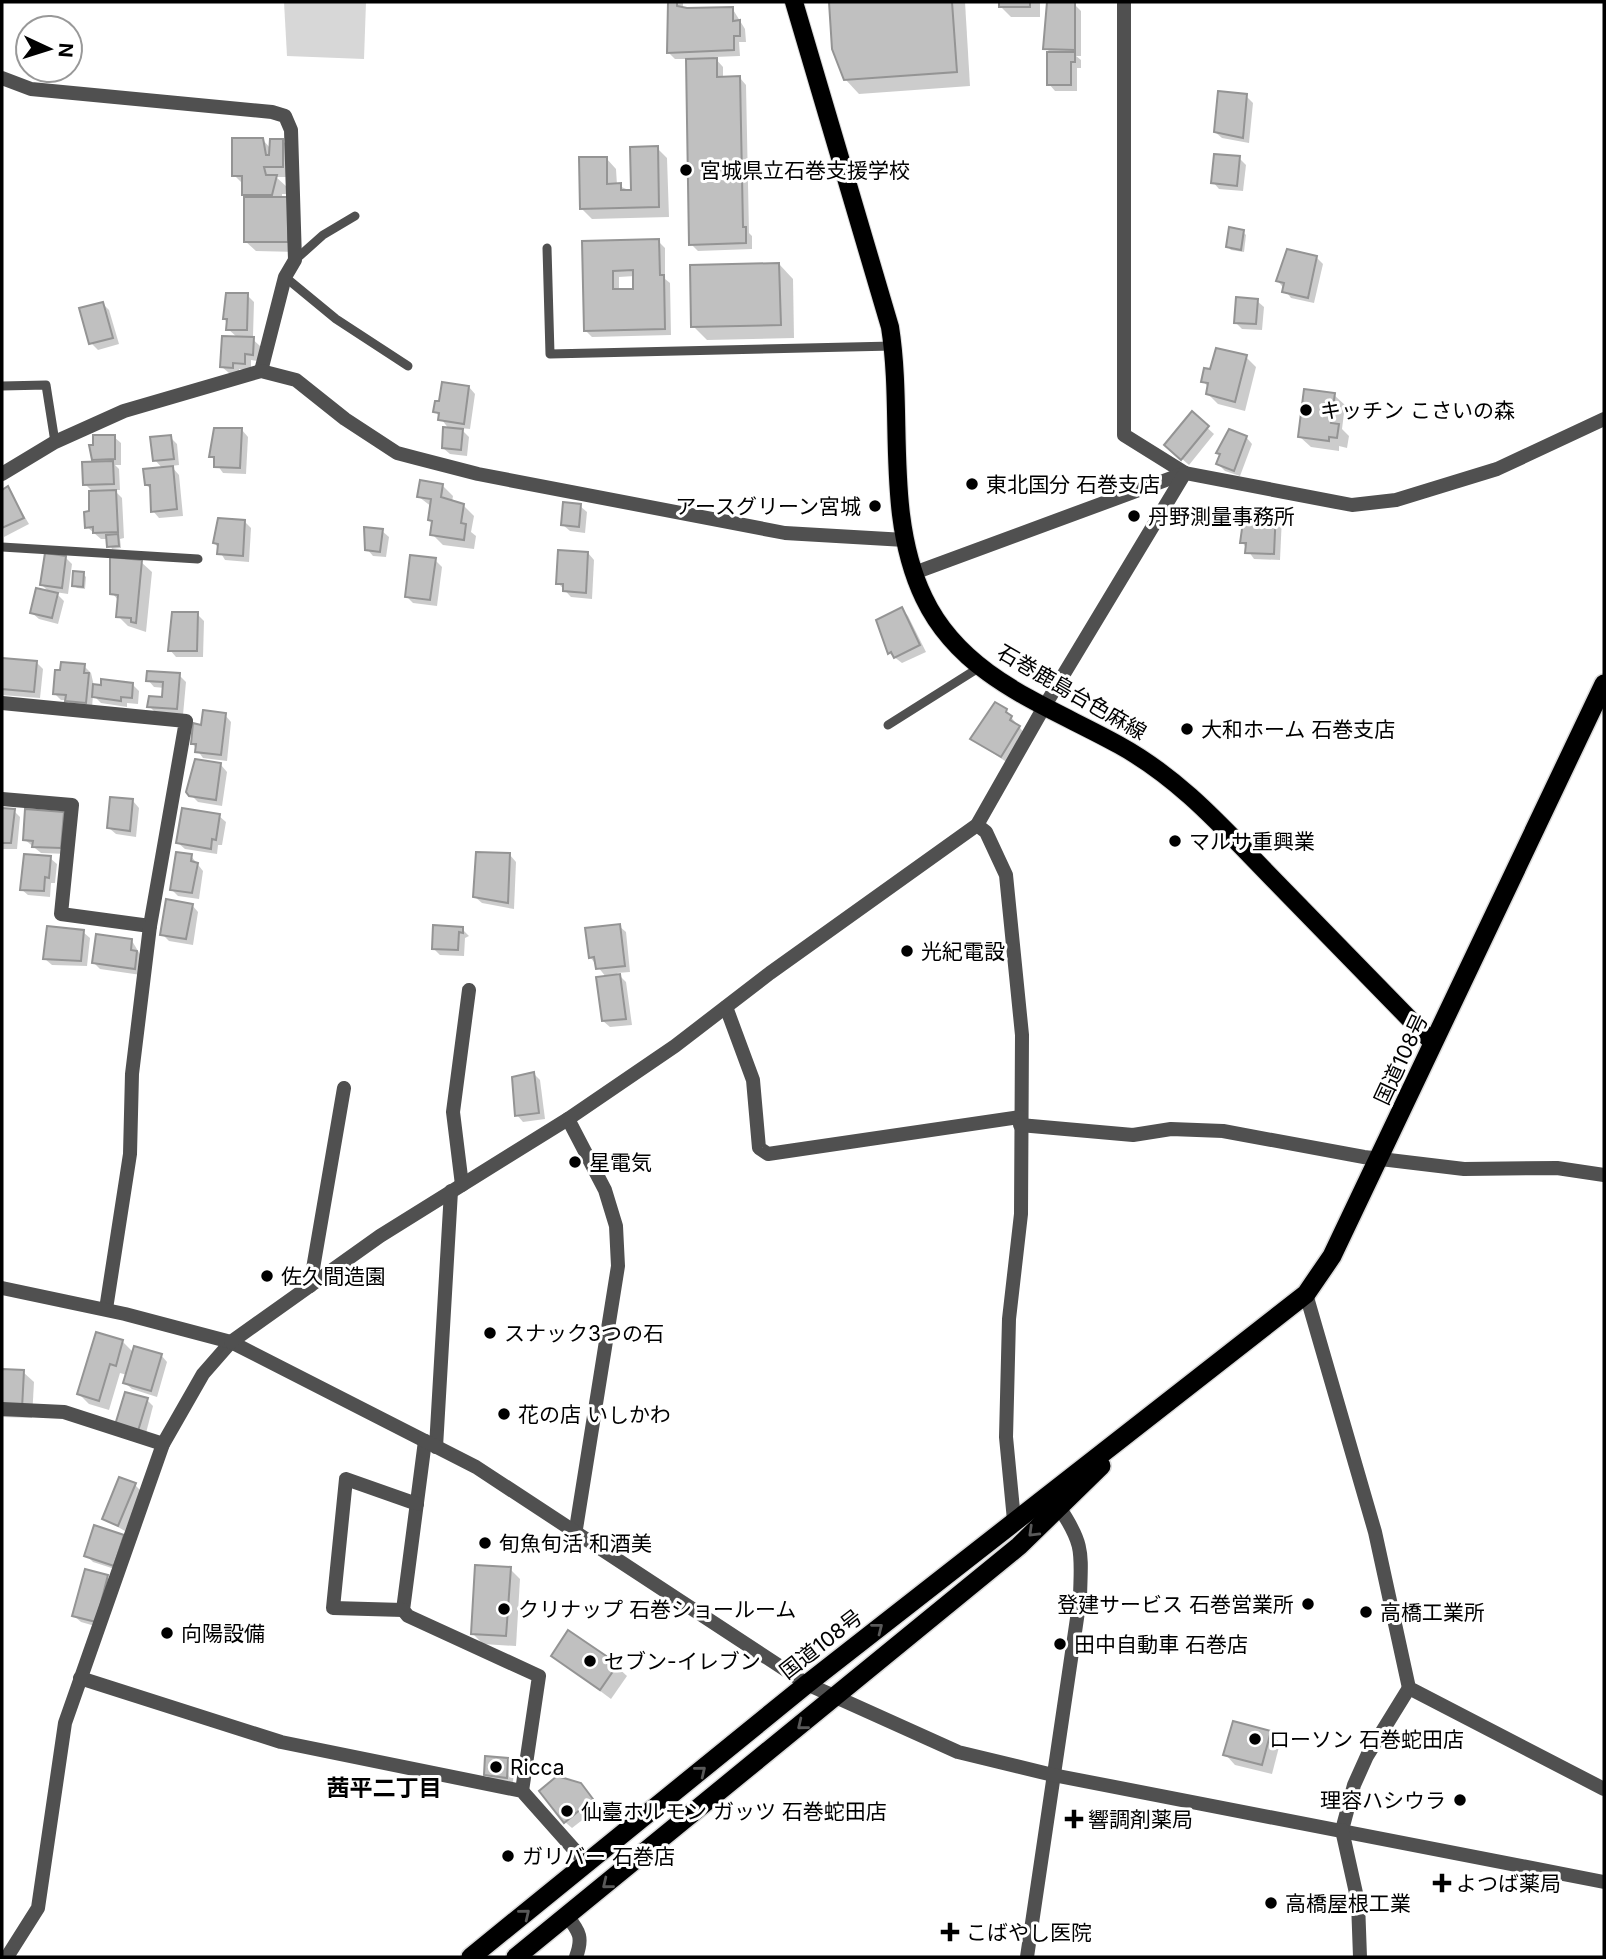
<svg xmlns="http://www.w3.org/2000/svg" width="1606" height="1959" font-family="Inter,'Noto Sans JP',sans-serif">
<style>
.green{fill:#d7d7d7}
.shadow{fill:#0003;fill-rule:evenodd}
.building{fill:#c0c0c0;stroke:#949494;stroke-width:2;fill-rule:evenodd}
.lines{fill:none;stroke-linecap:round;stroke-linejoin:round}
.primary-casing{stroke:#dbdbdb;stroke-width:20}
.trunk-casing{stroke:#dbdbdb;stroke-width:22}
.service{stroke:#505050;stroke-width:9}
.minor{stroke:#505050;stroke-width:14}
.tertiary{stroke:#505050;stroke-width:14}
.primary{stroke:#000;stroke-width:18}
.trunk{stroke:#000;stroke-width:19}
.oneway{stroke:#595959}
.poi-dot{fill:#000;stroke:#fff;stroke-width:2.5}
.labels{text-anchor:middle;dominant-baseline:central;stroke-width:6;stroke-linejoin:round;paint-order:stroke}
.poi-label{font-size:21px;fill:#000;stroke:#fff;text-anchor:start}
.street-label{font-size:21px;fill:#000;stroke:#fff}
.neighbourhood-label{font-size:23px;font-weight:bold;fill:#000;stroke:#fff}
</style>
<rect width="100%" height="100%" fill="#fff"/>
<polygon class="green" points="284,2 366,2 364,59 287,56"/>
<g class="shadow">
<polygon points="669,2 702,2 683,2 683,8 732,8 745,29 746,42 739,42 740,56 714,57 723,67 723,79 740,78 746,85 749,233 752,236 752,249 698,251 691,244 688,59 675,59 668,52"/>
<polygon points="831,2 965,2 970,86 859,94 845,79 834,49"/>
<polygon points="1000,2 1040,2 1040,17 1011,17 1000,6"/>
<polygon points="1074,4 1081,11 1081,56 1076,56 1081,60 1081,68 1077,68 1077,91 1055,91 1049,84 1049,51 1045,48"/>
<polygon points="1246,96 1253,103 1249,143 1222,138 1215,132"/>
<polygon points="263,140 271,149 283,141 293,151 293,177 276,177 287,187 286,194 282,194 282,199 298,252 256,251 245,241 248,199 244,194 244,185 234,175"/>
<polygon points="657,148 667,158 669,217 592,219 582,209 606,158 616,169 617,185 633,192"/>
<polygon points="1239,158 1246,165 1243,191 1219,189 1213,182"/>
<polygon points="1243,232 1246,235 1244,252 1231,250 1228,247"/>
<path d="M658 241 665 248V279L670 283 671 335 592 337 585 330 583 243ZM635 276V291H619V277Z"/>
<polygon points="1316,257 1323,264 1314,303 1291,298 1278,281"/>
<polygon points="779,264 793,279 794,338 707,340 693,326"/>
<polygon points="247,295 254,302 253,336 249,336 260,346 259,361 251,360 251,370 239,369 239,374 229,373 222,367 238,338 228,329 225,319"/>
<polygon points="1257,301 1264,307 1262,330 1242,329 1235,322"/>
<polygon points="103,304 109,310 119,344 98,350 91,343"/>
<polygon points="1246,357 1256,367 1245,411 1218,404 1208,394 1209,388 1203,381 1212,371"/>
<polygon points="469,387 475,394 470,429 460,428 469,437 467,456 450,454 443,448 449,429 435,411"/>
<polygon points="1334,395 1345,405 1342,429 1349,436 1347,448 1339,446 1339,451 1311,447 1300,437"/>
<polygon points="1192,414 1214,434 1189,465 1173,451"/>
<polygon points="242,430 248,437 246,474 223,473 211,456"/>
<polygon points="114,437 121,443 121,465 115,465 119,469 120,490 114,490 122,498 124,538 120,539 121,548 112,549 108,539 101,539 87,527 93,492 85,484 98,463 94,459"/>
<polygon points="170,437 177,444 179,465 171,466 179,475 183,516 159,518 153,511 152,490 146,485 163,469 155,460"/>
<polygon points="1246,437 1252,444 1240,476 1225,471 1218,464"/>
<polygon points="442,485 453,496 452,502 463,505 474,516 471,532 476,536 474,549 443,545 432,534 432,507 419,497"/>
<polygon points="8,489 29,524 4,537 2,492"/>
<polygon points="580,506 587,512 585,533 570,531 563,525"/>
<polygon points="1275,510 1282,517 1280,560 1254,559 1242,542"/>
<polygon points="245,522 251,528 249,562 225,560 215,543"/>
<polygon points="382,531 389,537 386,557 373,556 367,549"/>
<polygon points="588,553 594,560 592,599 571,597 558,583"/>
<polygon points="65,557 72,564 68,594 55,592 64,601 58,624 39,619 32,613 50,593 42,585"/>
<polygon points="435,560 442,567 437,606 413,603 406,596"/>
<polygon points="141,562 152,572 146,632 128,626 118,616 119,601 112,593"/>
<polygon points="83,574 86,577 85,589 77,588 74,585"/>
<polygon points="902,609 908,616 926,652 902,663 889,653"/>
<polygon points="197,614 204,621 203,657 176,657 170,650"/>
<polygon points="2,660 36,662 43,669 40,698 2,695"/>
<polygon points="84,666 91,673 94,686 132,684 139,691 138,704 127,703 127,707 101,703 93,695 92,708 74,707 67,700 61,700 54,693"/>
<polygon points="179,675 186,682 183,715 156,713 149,706 164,699 165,688 154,687 148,680"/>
<polygon points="1006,711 1025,734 1008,763 972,739"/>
<polygon points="225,715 231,722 227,761 203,758 192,743 203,727"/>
<polygon points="221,765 227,772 222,806 198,802 188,792 191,772"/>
<polygon points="133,801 139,808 136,837 116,834 109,828"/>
<polygon points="2,810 14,811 20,817 17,849 2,849"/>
<polygon points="63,814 70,820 67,854 41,853 24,839"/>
<polygon points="219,816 226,822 222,845 218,845 217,854 185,849 178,843"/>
<polygon points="510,855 516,862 514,909 482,903 475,897"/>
<polygon points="191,856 203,871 199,899 178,896 171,889"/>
<polygon points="50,858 57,864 55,883 51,883 50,897 28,895 21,889"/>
<polygon points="192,905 198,912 193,945 169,941 162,934"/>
<polygon points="619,926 626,932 630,972 617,973 626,982 632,1025 610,1027 603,1021 606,977 590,957"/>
<polygon points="462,929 469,936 465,938 464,956 440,955 433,948"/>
<polygon points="83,932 90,938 87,966 52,965 45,959"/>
<polygon points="132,941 143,959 141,975 100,969 94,963"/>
<polygon points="533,1073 540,1080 545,1119 523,1122 517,1115"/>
<polygon points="98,1334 123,1342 134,1353 161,1355 167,1362 157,1397 132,1389 125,1383 127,1375 120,1373 109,1410 89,1404 79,1394"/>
<polygon points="2,1371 23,1372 34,1382 32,1418 2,1417"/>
<polygon points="147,1400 153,1406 145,1437 124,1431"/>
<polygon points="135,1485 141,1491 125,1531 104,1519"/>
<polygon points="123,1537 121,1571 93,1562 86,1555"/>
<polygon points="510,1569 520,1579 516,1646 483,1644 473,1634"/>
<polygon points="107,1577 114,1583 102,1628 81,1622 74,1616"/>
<polygon points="553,1656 616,1666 627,1676 611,1699"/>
<polygon points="1270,1732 1280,1743 1272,1774 1235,1765 1225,1754"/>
<polygon points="508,1760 514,1766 513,1783 492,1781 486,1775"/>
<polygon points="587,1792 599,1807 572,1828 565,1822"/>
</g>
<g class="building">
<polygon points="668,2 677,2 677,6 687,8 733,7 733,21 740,20 740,36 734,36 734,50 667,53"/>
<polygon points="829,2 952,2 957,72 844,80 832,49"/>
<rect x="999" y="2" width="31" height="5"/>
<polygon points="1047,2 1075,2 1075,50 1043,49"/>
<polygon points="1047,52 1075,52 1075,62 1071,62 1071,85 1047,85"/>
<polygon points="717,58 717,77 740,76 743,227 746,227 746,243 689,245 686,59"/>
<polygon points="1218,91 1247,94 1243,138 1214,132"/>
<polygon points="232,138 263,138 266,155 269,155 270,139 283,139 283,167 264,167 266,175 277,175 272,195 242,195 242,176 232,176"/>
<polygon points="658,146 659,207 580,209 579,157 607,157 607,184 621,183 621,190 631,190 630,147"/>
<polygon points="1214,154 1240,156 1237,186 1211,183"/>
<rect x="244" y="197" width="44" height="45"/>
<polygon points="1229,227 1244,230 1241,250 1226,247"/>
<path d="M659 239 660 275H664L665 329 584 331 582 241ZM633 270V289H613V271Z"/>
<polygon points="1287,249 1317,256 1308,298 1282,292 1284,283 1276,281"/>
<polygon points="779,263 781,325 691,327 690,265"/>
<polygon points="226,293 248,293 247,330 226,330 227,319 223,319"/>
<polygon points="1236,297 1258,299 1256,324 1234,323"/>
<polygon points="103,302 113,338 89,344 79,308"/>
<polygon points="222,336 254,337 253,355 245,354 245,364 233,363 233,368 220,367"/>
<polygon points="1216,348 1247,355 1235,402 1206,394 1208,383 1201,382 1204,368 1210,369"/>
<polygon points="442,382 469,386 464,424 438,420 439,413 433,412 435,401 439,401"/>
<polygon points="1304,389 1335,393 1331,423 1339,424 1337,438 1329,437 1329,441 1298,437"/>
<polygon points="1192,411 1209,426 1181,460 1164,445"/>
<polygon points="443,427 463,429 461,450 442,448"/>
<polygon points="214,428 242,428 240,468 214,467 214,457 209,457"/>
<polygon points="1229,429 1247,436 1234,471 1216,464 1220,454 1216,453"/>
<polygon points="93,435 115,435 115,459 92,460 89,445 93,445"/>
<polygon points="171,435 174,459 153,461 150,437"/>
<polygon points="113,461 114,484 83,485 82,462"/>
<polygon points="173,466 177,509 151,512 150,485 145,485 143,469"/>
<polygon points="420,480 443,484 441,497 464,504 461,523 466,524 464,540 430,535 432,521 428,520 431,499 417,497"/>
<polygon points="8,486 24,518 2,528 2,490"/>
<polygon points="116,490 118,532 93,533 93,527 85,528 84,512 89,511 89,491"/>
<polygon points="563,502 581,504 579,527 561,525"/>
<polygon points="1245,507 1276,508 1274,554 1245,553 1246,543 1240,543"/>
<polygon points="218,518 245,520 243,556 217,554 218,544 213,543"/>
<polygon points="364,527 383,529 380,552 365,550"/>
<polygon points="118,534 119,546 107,547 106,535"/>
<polygon points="558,550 588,552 586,593 563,591 563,584 556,584"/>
<polygon points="45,553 66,556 62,588 40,585"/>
<polygon points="410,555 436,558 430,600 405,597"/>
<polygon points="110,557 142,560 136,623 131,622 131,618 116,617 118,595 110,594"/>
<polygon points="73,571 84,572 83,587 72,586"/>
<polygon points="36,588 58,593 52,618 30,613"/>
<polygon points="902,607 920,645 894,658 891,652 888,654 876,620"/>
<polygon points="172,612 198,612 197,651 168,651"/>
<polygon points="2,658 37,661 34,692 2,689"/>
<polygon points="61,662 85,664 84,673 89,673 86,703 65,701 66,695 53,694 55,670 60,670"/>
<polygon points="147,671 180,673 177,709 147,707 149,696 162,697 163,682 146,681"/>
<polygon points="101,679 133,683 132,698 121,697 121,701 92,697 93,684 101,685"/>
<polygon points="995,702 1007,709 1006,712 1012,716 1010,720 1020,726 1001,757 970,739"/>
<polygon points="203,710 226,713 221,755 195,752 196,744 191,744 193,723 201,725"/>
<polygon points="195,759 221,763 216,800 189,796 186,792"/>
<polygon points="110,797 133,799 130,831 107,828"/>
<polygon points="2,808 15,809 11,843 2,843"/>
<polygon points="182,808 220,814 216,840 212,839 211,849 176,843"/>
<polygon points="25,809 64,812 61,848 32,847 33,841 23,840"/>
<polygon points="176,852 192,854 191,861 198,863 192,893 170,890"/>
<polygon points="476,852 510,853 508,903 473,897"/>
<polygon points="24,854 51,856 49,878 45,877 44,891 20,890"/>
<polygon points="166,899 193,904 186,939 160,935"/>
<polygon points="620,924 625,966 596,969 594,957 589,958 585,928"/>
<polygon points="433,925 463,927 463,933 459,932 458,950 432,949"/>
<polygon points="47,926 84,930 81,961 43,959"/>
<polygon points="96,934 132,939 131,950 137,951 135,969 92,963"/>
<polygon points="620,974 626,1019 602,1021 596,977"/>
<polygon points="534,1072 539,1113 515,1116 512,1077"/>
<polygon points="96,1332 123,1340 116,1366 110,1364 99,1401 77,1394"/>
<polygon points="134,1346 162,1354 151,1391 123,1383"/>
<polygon points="2,1369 24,1370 22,1409 2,1408"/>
<polygon points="125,1392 148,1398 138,1431 115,1425"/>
<polygon points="119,1477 136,1483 118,1526 102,1519"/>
<polygon points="94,1525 124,1535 114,1566 84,1556"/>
<polygon points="475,1565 511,1567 506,1636 471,1634"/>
<polygon points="85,1569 108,1575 96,1622 72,1616"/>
<polygon points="568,1630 618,1664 600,1690 551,1656"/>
<polygon points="1233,1721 1271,1731 1262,1765 1223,1755"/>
<polygon points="485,1756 508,1758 507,1778 484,1775"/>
<polygon points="557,1776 581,1783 593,1799 564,1823 539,1791"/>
</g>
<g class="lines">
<defs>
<path id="primary" d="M794 2 890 327C904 415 884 515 924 598 962 678 1047 705 1119 745 1181 779 1225 830 1274 880 1327 934 1380 988 1433 1043"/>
<g id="trunk">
<polyline points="471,1957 807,1684 1306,1294 1332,1256 1604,684"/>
<polyline points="516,1957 1019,1546 1101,1466"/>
</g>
</defs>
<use href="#primary" class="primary-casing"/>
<use href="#trunk" class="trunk-casing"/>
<g class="service">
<polyline points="547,248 550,354 893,346"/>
<polyline points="295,260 323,235 355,216"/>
<polyline points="285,277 336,319 408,366"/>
<polyline points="2,386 46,385 55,442"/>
<polyline points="2,547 198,559"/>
<polyline points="888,725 980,667"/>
</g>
<g class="minor">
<polyline points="1124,2 1124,435 1185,473"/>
<polyline points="2,78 31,89 272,112 285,116 291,130 295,260 285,277 261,371"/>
<polyline points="2,474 55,442 124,411 261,371 296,380 345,419 397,453 416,458 478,474 785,533 905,540"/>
<polyline points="914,573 1185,473"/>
<polyline points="2,703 186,721 150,926 61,914 72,805 2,799"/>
<polyline points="977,825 986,832 1006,875 1022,1035 1021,1214 1009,1319 1006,1437 1014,1520"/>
<polyline points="726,1007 753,1080 759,1148 768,1154 1020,1117"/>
<polyline points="568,1119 605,1190 616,1226 618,1266 575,1535"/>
<polyline points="1020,1125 1133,1135 1171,1129 1223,1131 1364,1157 1464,1169 1557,1168 1604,1175"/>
<polyline points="462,1185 453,1112 469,990"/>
<polyline points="310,1286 344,1088"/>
<polyline points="1306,1294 1375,1532 1409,1688 1604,1789"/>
<polyline points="106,1309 130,1154 132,1074 150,926"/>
<polyline points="2,1409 64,1412 163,1444"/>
<polyline points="425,1441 403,1610 408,1616 539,1676 522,1791"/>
<polyline points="436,1447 451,1191"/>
<polyline points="403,1610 333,1608 346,1479 417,1504"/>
<polyline points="80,1678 281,1742 522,1791 587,1864"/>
<polyline points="1342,1830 1354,1785 1367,1756 1409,1688"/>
<polyline points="7,1957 38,1908 65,1723 163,1444 203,1374 231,1342"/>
<path d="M1027 1957 1080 1598C1081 1553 1085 1546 1059 1507"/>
</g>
<g class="tertiary">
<polyline points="2,1288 125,1314 231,1342 476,1467 807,1684 958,1752 1053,1775 1604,1882"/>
<polyline points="231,1342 380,1236 568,1119 675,1046 770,973 977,825 1044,707 1185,473 1352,505 1396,500 1497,469 1604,419"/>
<polyline points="1342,1830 1358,1902 1360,1957"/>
<path d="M567 1916C580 1932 583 1938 576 1957"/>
</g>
<use href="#primary" class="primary"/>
<use href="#trunk" class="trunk"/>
</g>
<defs><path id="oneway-chevron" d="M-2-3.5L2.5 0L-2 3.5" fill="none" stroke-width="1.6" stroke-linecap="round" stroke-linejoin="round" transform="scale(1.75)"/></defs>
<g class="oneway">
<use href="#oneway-chevron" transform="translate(1033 1532) rotate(136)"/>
<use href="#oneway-chevron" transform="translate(878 1628) rotate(-38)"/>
<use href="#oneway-chevron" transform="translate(802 1725) rotate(141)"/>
<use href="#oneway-chevron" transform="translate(701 1771) rotate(-39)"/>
<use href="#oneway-chevron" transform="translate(607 1884) rotate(141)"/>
<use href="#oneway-chevron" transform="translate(525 1914) rotate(-39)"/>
</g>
<g class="poi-dot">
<circle cx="686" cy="170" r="7"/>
<circle cx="1306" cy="410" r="7"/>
<circle cx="972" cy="484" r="7"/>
<circle cx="875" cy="506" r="7"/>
<circle cx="1134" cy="516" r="7"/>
<circle cx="1187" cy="729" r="7"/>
<circle cx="1175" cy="841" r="7"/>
<circle cx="907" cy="951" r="7"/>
<circle cx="575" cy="1162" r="7"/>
<circle cx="267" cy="1276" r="7"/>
<circle cx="490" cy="1333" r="7"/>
<circle cx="504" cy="1414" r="7"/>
<circle cx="485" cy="1543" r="7"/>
<circle cx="1308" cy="1604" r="7"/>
<circle cx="504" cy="1609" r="7"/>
<circle cx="1366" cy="1612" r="7"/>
<circle cx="167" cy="1633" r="7"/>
<circle cx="1060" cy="1644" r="7"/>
<circle cx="590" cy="1661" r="7"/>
<circle cx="1255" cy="1739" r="7"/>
<circle cx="496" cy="1767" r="7"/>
<circle cx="1460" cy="1800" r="7"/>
<circle cx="567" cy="1811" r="7"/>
<path d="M1070.5 1808.5h7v7h7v7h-7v7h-7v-7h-7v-7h7z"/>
<circle cx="508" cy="1856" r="7"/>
<path d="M1438.5 1872.5h7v7h7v7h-7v7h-7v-7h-7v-7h7z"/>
<circle cx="1271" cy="1903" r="7"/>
<path d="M946.5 1921.5h7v7h7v7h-7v7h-7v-7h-7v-7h7z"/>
</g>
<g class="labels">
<g class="poi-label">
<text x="700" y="170">宮城県立石巻支援学校</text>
<text x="1320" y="410">キッチン こさいの森</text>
<text x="986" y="484">東北国分 石巻支店</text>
<text x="861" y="506" text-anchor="end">アースグリーン宮城</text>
<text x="1148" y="516">丹野測量事務所</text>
<text x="1201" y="729">大和ホーム 石巻支店</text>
<text x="1189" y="841">マルサ重興業</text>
<text x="921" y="951">光紀電設</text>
<text x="589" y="1162">星電気</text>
<text x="281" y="1276">佐久間造園</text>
<text x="504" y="1333">スナック3つの石</text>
<text x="518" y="1414">花の店 いしかわ</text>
<text x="499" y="1543">旬魚旬活 和酒美</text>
<text x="1294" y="1604" text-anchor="end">登建サービス 石巻営業所</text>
<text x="518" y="1609">クリナップ 石巻ショールーム</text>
<text x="1380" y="1612">高橋工業所</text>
<text x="181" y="1633">向陽設備</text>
<text x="1074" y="1644">田中自動車 石巻店</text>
<text x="604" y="1661">セブン-イレブン</text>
<text x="1269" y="1739">ローソン 石巻蛇田店</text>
<text x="510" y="1767">Ricca</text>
<text x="1446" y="1800" text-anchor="end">理容ハシウラ</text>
<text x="581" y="1811">仙臺ホルモン ガッツ 石巻蛇田店</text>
<text x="1088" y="1819">響調剤薬局</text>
<text x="522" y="1856">ガリバー 石巻店</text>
<text x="1456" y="1883">よつば薬局</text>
<text x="1285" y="1903">高橋屋根工業</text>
<text x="966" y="1932">こばやし医院</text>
</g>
<g class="street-label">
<text transform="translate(1072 692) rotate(30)">石巻鹿島台色麻線</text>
<text transform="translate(1401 1059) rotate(-65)">国道108号</text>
<text transform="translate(821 1644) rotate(-38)">国道108号</text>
</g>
<g class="neighbourhood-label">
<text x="384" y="1788">茜平二丁目</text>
</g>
</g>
<rect width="1606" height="1959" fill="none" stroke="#000000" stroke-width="7"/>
<g transform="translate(49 49) rotate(94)"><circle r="33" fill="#ffffff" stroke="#999999" stroke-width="2"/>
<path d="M0-5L12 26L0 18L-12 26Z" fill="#000000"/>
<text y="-10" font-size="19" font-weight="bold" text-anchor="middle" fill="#000000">N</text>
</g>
</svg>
